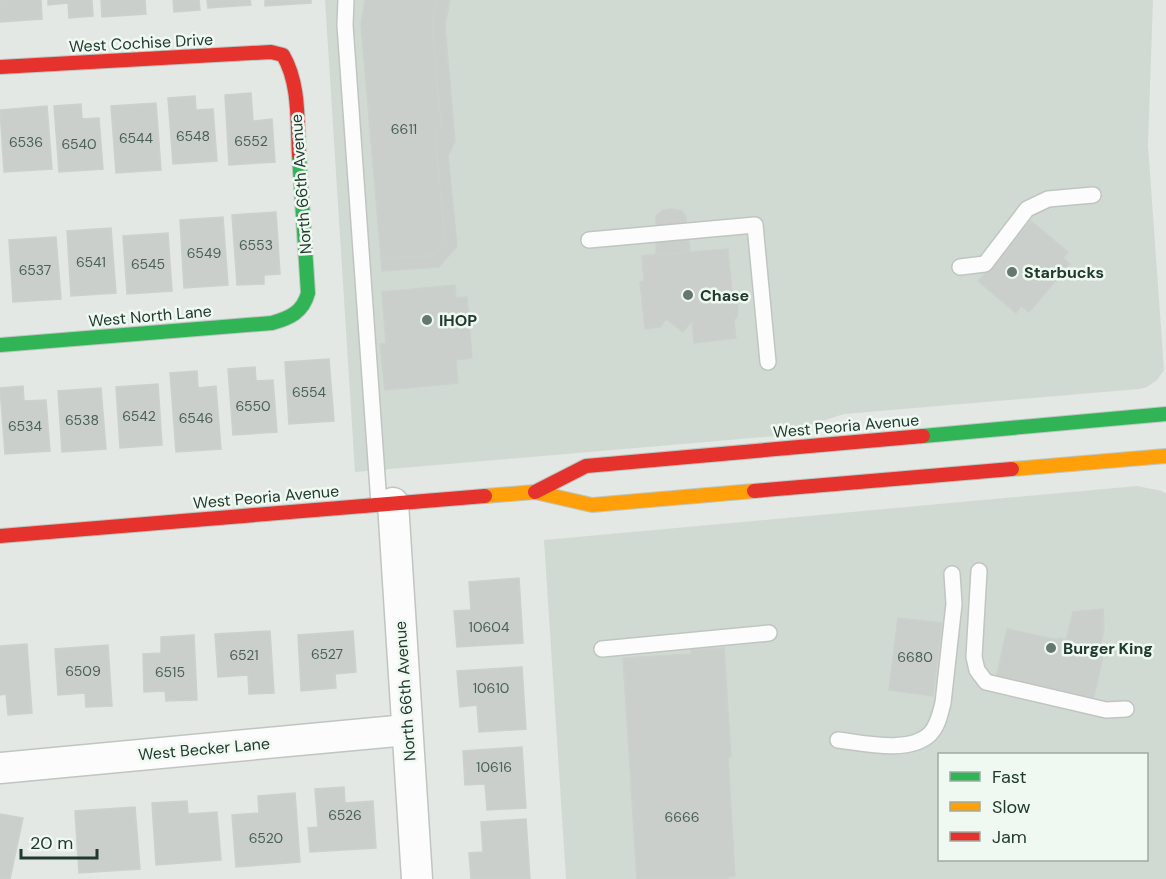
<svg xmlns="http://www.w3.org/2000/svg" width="1166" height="879" font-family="'DM Sans',sans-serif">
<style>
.built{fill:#d0dad3;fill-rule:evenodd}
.building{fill:#cacfcc;stroke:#cbd1cd;stroke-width:1.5}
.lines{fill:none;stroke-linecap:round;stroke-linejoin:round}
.lane-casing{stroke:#c0c5c1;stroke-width:18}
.street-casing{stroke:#c0c5c1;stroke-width:33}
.fast-casing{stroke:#bec6c1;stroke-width:16}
.slow-casing{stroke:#bec6c1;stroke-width:16}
.jam-casing{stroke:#bec6c1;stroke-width:16}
.lane{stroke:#fbfcfb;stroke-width:15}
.street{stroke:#fbfcfb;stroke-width:30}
.fast{stroke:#30b455;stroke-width:14}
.slow{stroke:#ff9f0a;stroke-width:14}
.jam{stroke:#e5322d;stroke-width:14}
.poi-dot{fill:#64786e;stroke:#f0f8f2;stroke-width:2}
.labels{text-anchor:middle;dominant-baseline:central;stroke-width:5;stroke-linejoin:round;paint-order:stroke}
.number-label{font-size:14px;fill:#4b6156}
.street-label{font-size:16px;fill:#203b2e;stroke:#f0f8f2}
.poi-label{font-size:16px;font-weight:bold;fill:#203b2e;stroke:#f0f8f2;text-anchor:start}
</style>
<rect width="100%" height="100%" fill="#e3e8e4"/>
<g class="built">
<polygon points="325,0 1153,0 1148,145 1164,370 1157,380 1147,387 1139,389 844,414 776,436 355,472"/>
<path d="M1137 486 1162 491 1166 494V879H566L544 540ZM940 754H1146V860H940Z"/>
</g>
<g class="building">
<polygon points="0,0 41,0 42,19 0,22"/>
<polygon points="48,0 92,0 93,16 69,18 68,3 48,5"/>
<polygon points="101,0 145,0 146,14 102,17"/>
<polygon points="173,0 199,0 200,10 174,12"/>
<polygon points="207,0 250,0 251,5 208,8"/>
<polygon points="265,0 311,0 311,3 265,6"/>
<polygon points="365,0 436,0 432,25 441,125 435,133 445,241 433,256 381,258 361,24"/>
<polygon points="436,0 450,0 445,26 455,141 448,156 457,246 439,267 382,271 381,258 433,256 445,241 435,133 441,125 432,25"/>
<polygon points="251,93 253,121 272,119 275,162 229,165 225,95"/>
<polygon points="195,96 196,110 213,109 217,161 173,164 168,98"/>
<polygon points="156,103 161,170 116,173 111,106"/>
<polygon points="81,104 82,119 99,118 103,169 59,172 54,106"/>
<polygon points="47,106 52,169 4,172 0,110"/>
<polygon points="672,209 682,211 686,217 690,252 656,255 656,216 663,210"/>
<polygon points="276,212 280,274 264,275 264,284 237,285 232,215"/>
<polygon points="223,217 228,285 184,288 180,220"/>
<polygon points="1031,221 1068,252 1063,258 1070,264 1029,312 1021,306 1016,313 978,281"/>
<polygon points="111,228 116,293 71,296 67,231"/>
<polygon points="168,233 172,291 127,294 123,236"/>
<polygon points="56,237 61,299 13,302 9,240"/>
<polygon points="728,249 732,292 736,298 738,306 737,317 734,320 736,338 694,343 692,321 683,332 666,319 660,327 645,329 640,282 644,281 642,256"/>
<polygon points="455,285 456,298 467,297 472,358 456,360 458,383 385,390 380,344 386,343 382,292"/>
<polygon points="329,359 334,421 289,424 285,362"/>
<polygon points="255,367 256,381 273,380 277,432 233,435 228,369"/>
<polygon points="197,371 198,388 216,386 221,449 176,452 170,373"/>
<polygon points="158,384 162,445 120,448 116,387"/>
<polygon points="23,386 24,401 46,400 50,451 5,454 0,388"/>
<polygon points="101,388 106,449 62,452 58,391"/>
<polygon points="519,578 523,643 457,647 454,611 471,610 469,582"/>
<polygon points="1103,609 1104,629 1098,655 1103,656 1093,700 996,678 1007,629 1058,640 1058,638 1066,640 1073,612"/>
<polygon points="898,618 942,623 933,696 889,690"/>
<polygon points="270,631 274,693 249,694 248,675 218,677 215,634"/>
<polygon points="353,631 356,672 335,674 336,688 301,691 298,635"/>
<polygon points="194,635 197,700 166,701 165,691 144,692 143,654 161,653 161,637"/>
<polygon points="27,644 32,713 8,715 6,694 0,695 0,646"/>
<polygon points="108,645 112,706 86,707 85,693 58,695 55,649"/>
<polygon points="724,648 731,757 728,757 735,877 727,877 728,879 637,879 623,658 691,654 691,650"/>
<polygon points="522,667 526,729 479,732 477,705 460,707 457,671"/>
<polygon points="522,747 526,808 487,810 485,784 465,785 463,751"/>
<polygon points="344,787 345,803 373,801 376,848 310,852 308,828 318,827 315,789"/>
<polygon points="295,793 300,862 236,867 232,815 259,813 258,796"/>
<polygon points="187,801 188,814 217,812 221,860 156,865 152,803"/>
<polygon points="135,807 140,869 79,873 75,811"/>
<polygon points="0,814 23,818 10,879 0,879"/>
<polygon points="526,819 530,879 471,879 469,853 483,852 481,822"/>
</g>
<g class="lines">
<defs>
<g id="lane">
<polyline points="346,0 345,25 379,504"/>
<polyline points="589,240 755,225 768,362"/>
<polyline points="960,267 985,264 1027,209 1048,199 1093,195"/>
<polyline points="979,571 974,657 977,670 986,682 1106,710 1126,709"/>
<polyline points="602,649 769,633"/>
<path d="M838 740C864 743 909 754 930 734 938 726 940 714 943 703L954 604 952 574"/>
</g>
<g id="street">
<polyline points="393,503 417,879"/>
<polyline points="0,768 407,730"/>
</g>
<g id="fast">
<path d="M0 345 272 323C290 318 303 312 308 293L299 155"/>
<polyline points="923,436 1166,414"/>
</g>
<g id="slow">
<polyline points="1012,469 1166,456"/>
<polyline points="485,496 535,492 592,505 754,491"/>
</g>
<g id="jam">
<path d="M0 67 271 52 283 55C300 84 297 122 299 155"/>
<polyline points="754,491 1012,469"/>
<polyline points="535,492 586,466 923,436"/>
<polyline points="0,536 485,496"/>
</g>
</defs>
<use href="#lane" class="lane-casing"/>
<use href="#street" class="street-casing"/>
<use href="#fast" class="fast-casing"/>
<use href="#slow" class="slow-casing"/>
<use href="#jam" class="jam-casing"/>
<use href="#lane" class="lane"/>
<use href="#street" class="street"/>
<use href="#fast" class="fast"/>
<use href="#slow" class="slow"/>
<use href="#jam" class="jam"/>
</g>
<g class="poi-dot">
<circle cx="1012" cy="272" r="6"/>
<circle cx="688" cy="295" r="6"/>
<circle cx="427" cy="320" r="6"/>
<circle cx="1051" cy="648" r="6"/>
</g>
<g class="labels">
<g class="number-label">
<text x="404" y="129">6611</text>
<text x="193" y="136">6548</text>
<text x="136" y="138">6544</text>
<text x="251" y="141">6552</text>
<text x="26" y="142">6536</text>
<text x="79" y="144">6540</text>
<text x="256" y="245">6553</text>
<text x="204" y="253">6549</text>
<text x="91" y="262">6541</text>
<text x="148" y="264">6545</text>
<text x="35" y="270">6537</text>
<text x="309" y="392">6554</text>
<text x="253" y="406">6550</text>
<text x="139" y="416">6542</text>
<text x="196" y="418">6546</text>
<text x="82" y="420">6538</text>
<text x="25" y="426">6534</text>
<text x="489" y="627">10604</text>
<text x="327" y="654">6527</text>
<text x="244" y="655">6521</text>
<text x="915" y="657">6680</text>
<text x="83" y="671">6509</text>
<text x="170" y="672">6515</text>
<text x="491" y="688">10610</text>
<text x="494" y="767">10616</text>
<text x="345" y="815">6526</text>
<text x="682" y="817">6666</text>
<text x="266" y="838">6520</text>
</g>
<g class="street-label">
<text transform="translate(141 43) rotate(-3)">West Cochise Drive</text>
<text transform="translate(301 184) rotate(-94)">North 66th Avenue</text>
<text transform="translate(150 316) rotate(-5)">West North Lane</text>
<text transform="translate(846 426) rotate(-5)">West Peoria Avenue</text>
<text transform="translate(266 497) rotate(-5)">West Peoria Avenue</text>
<text transform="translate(405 691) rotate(-94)">North 66th Avenue</text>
<text transform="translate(204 749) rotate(-5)">West Becker Lane</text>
</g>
<g class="poi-label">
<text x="1024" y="272">Starbucks</text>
<text x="700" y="295">Chase</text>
<text x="439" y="320">IHOP</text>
<text x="1063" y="648">Burger King</text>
</g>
</g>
<rect x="938" y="753" width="210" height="108" fill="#f0f8f2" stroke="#9daca4" stroke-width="1.5"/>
<rect x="950" y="772" width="30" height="9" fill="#30b455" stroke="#9daca4" stroke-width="1.5"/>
<text x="992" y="783" font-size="18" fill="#203b2e">Fast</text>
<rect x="950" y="802" width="30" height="9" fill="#ff9f0a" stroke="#9daca4" stroke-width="1.5"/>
<text x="992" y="813" font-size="18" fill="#203b2e">Slow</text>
<rect x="950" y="832" width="30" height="9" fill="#e5322d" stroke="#9daca4" stroke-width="1.5"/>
<text x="992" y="843" font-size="18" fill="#203b2e">Jam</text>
<path d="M21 849v9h76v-9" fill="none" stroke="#203b2e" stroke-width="3"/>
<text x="30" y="849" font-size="18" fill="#203b2e" stroke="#f0f8f2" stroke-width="4.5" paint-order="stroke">20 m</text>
</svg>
